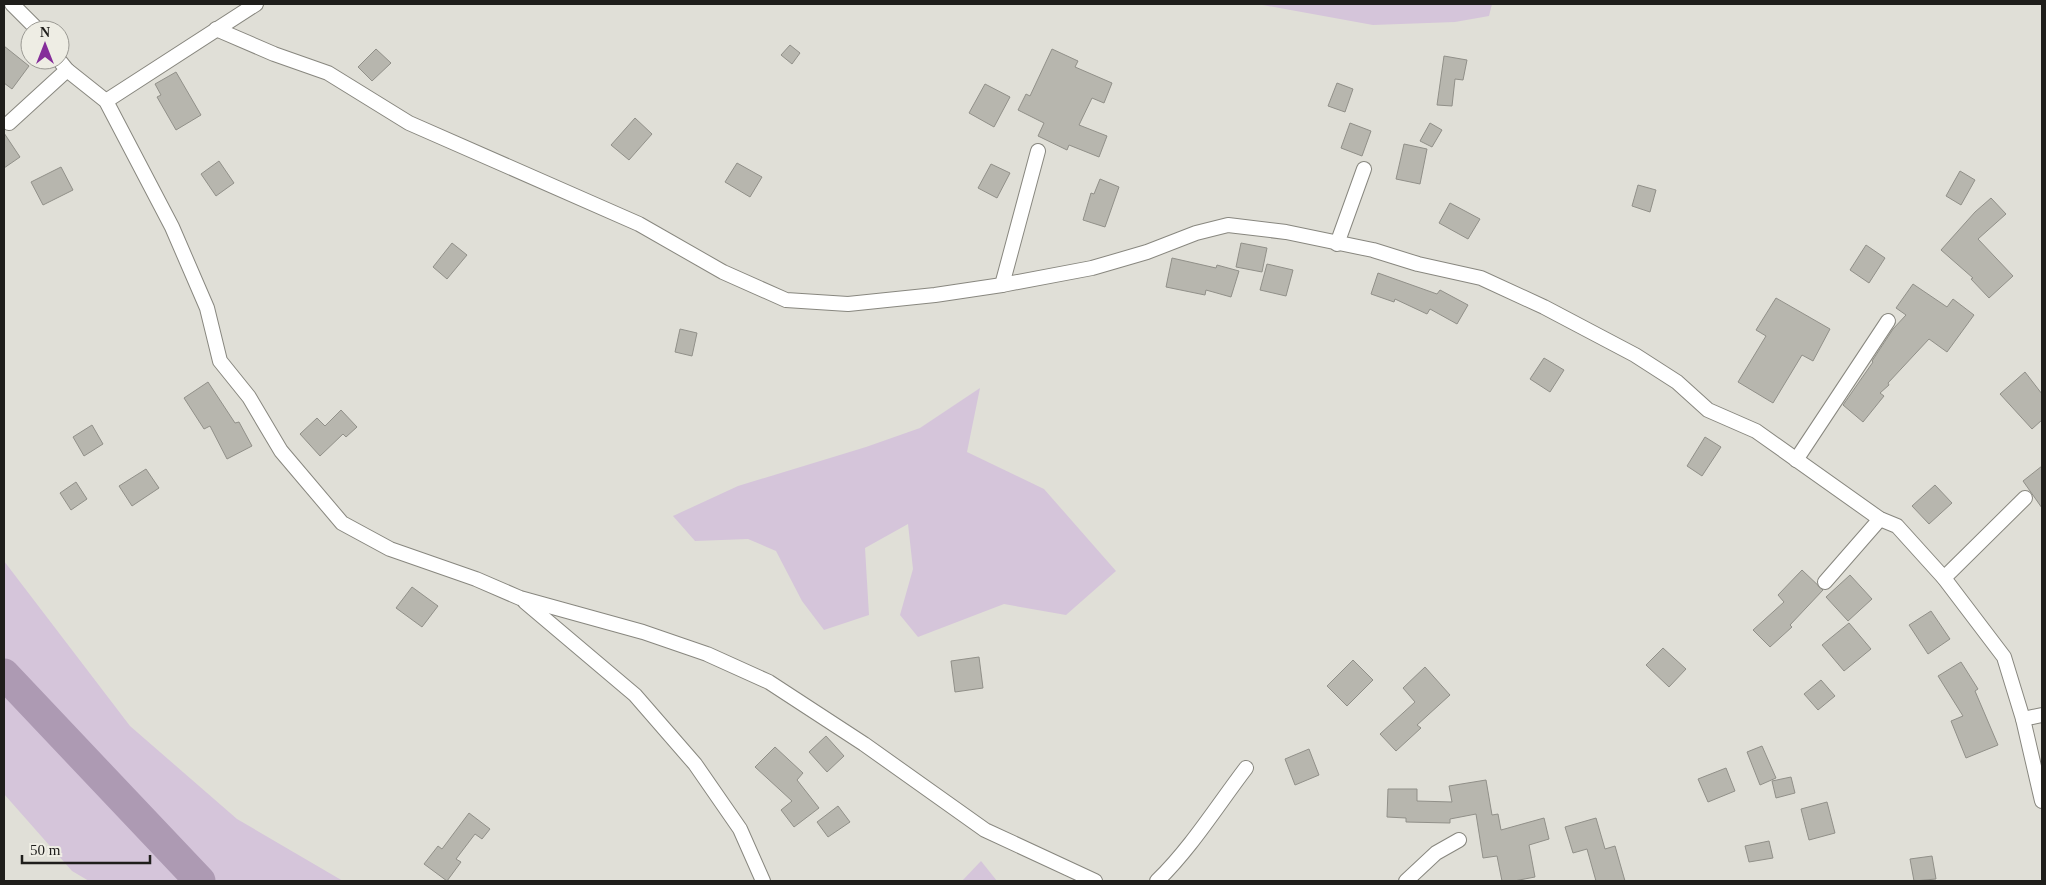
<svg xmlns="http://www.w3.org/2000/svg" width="2046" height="885" font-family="Georgia,serif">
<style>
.green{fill:#d5c5da}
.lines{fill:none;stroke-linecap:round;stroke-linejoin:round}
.river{stroke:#ad9ab3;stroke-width:31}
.building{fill:#b7b6ae;stroke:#919089}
.minor-casing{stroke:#88877f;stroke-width:16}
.minor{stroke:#fff;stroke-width:14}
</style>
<rect width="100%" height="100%" fill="#e0dfd7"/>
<g class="green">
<polygon points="1257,4 1492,4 1489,16 1455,22 1373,25"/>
<polygon points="980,388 967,452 1044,489 1116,571 1066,615 1004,604 918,637 900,615 913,569 908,524 865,548 869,615 824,630 802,601 776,551 748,539 695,541 673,516 738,486 866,447 920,428"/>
<polygon points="4,561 130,726 237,819 343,881 89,881 72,871 4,794"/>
<polygon points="981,861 997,881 962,881"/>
</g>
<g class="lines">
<polyline class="river" points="4,674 200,881"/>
</g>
<g class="building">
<polygon points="790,45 800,53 792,64 781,55"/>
<polygon points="4,46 29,66 12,89 4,83"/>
<polygon points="376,49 391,63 372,81 358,67"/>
<polygon points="1052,49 1078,61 1075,67 1112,83 1104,103 1092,98 1079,125 1107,136 1099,157 1069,145 1067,150 1038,136 1044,123 1018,110 1026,94 1030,96"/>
<polygon points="1444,56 1467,60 1463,80 1455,79 1452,106 1437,105"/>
<polygon points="176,72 201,115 176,130 157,97 161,95 155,84"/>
<polygon points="1337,83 1353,89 1345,112 1328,106"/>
<polygon points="985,84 1010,97 994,127 969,113"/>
<polygon points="635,118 652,134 629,160 611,145"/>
<polygon points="1350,123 1371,131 1362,156 1341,148"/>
<polygon points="1430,123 1442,130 1432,147 1420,141"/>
<polygon points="4,133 20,157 4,168"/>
<polygon points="1404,144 1427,149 1420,184 1396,179"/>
<polygon points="219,161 234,183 216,196 201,174"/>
<polygon points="737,163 762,177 750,197 725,182"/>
<polygon points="991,164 1010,173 997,198 978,188"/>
<polygon points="61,167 73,190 43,205 31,182"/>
<polygon points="1960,171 1975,180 1961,205 1946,196"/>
<polygon points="1100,179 1119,187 1105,227 1083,220 1091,193 1094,194"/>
<polygon points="1638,185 1656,190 1650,212 1632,206"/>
<polygon points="1991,198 2006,214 1978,239 2013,276 1989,298 1971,279 1973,278 1941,250 1975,212"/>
<polygon points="1450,203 1480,219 1468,239 1439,223"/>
<polygon points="452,243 467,255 447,279 433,267"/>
<polygon points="1241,243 1267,248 1262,272 1236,267"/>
<polygon points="1866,245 1885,258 1869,283 1850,270"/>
<polygon points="1172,258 1216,268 1217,265 1239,271 1231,297 1206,290 1205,295 1166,287"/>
<polygon points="1267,264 1293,270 1286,296 1260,290"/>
<polygon points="1378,273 1437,294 1440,290 1468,305 1457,324 1430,309 1427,314 1395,299 1394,302 1371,294"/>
<polygon points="1913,284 1947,307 1953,299 1974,315 1947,352 1929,339 1888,383 1889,385 1880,393 1884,396 1863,422 1843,405 1873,362 1872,361 1893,329 1906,315 1896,308"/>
<polygon points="1776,298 1830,329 1813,361 1802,355 1773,403 1738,382 1766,336 1756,330"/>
<polygon points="680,329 697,333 692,356 675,352"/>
<polygon points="1544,358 1564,370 1550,392 1530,379"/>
<polygon points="2025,372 2042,394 2042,420 2032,429 2000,394"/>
<polygon points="208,382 235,423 239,422 252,446 227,459 210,426 204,429 184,398"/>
<polygon points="341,410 357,427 346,437 343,434 320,456 300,434 317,418 325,426"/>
<polygon points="92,425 103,444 84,456 73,437"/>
<polygon points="1705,437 1721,447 1702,476 1687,466"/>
<polygon points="2042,466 2042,508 2023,481"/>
<polygon points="146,469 159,488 132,506 119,486"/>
<polygon points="76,482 87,499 71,510 60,493"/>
<polygon points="1935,485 1952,503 1929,524 1912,506"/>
<polygon points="1802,570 1823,590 1790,625 1792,627 1770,647 1753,630 1784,602 1778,595"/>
<polygon points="1850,575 1872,599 1848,621 1826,597"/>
<polygon points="412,587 438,606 422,627 396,608"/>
<polygon points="1931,611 1950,639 1928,654 1909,625"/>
<polygon points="1849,623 1871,649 1844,671 1822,645"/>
<polygon points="1663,648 1686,669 1669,687 1646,665"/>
<polygon points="979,657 983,688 955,692 951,661"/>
<polygon points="1353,660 1373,680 1347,706 1327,686"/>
<polygon points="1961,662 1978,689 1975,691 1998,745 1966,758 1951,721 1963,716 1938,676"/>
<polygon points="1425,667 1450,695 1417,725 1421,728 1396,751 1380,734 1415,702 1403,688"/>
<polygon points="1821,680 1835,696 1818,710 1804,694"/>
<polygon points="826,736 844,756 827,772 809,752"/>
<polygon points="1762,746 1776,778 1760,785 1747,752"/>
<polygon points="775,747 803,773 797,780 819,808 794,827 781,810 792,801 755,767"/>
<polygon points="1309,749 1319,775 1295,785 1285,759"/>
<polygon points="1726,768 1735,791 1708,802 1698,779"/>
<polygon points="1791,777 1795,793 1776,798 1772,781"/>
<polygon points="1486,780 1492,815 1498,814 1501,830 1544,818 1549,839 1529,845 1535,877 1514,881 1502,881 1497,856 1483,858 1476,814 1450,819 1450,823 1406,822 1406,818 1387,817 1388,789 1417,789 1417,801 1452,802 1449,786"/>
<polygon points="1827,802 1835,833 1809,840 1801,809"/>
<polygon points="838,806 850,822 828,837 817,822"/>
<polygon points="469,813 490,829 482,839 475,834 456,859 461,862 447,881 424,864 438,846 442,849"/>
<polygon points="1596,818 1605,849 1615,846 1625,881 1596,881 1587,849 1573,853 1565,827"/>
<polygon points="1769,841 1773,858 1749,862 1745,846"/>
<polygon points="1932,856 1936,879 1914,881 1910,859"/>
</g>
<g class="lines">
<defs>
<g id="minor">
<polyline points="12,4 38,30"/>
<polyline points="216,29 274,54 328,73 409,123 639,224 723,272 786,300 848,304 935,295 1002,285 1092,268 1147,252 1196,233 1228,225 1286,232 1373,250 1418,264 1481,278 1544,307 1635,355 1677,382 1708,410 1756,431 1880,519 1897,526 1944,578 2004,657 2023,719 2042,801"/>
<polyline points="59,60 67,70 106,101 172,227 207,308 220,361 249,397 281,451 342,523 390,549 476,579 520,598 643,632 707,654 769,682 864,744 985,830 1095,881"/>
<polyline points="106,101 256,4"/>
<polyline points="9,123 67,70"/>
<polyline points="1337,244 1364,169"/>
<polyline points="1002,285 1038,151"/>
<polyline points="1796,460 1888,321"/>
<polyline points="1944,578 2025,498"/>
<polyline points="1825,582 1880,519"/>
<polyline points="525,602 635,695 695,764 740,829 763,881"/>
<polyline points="2023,719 2042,715"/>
<path d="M1157 881C1191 848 1217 806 1246 768"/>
<polyline points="1406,881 1436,853 1459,840"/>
</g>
</defs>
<use href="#minor" class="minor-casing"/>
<use href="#minor" class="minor"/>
</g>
<rect width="2046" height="885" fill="none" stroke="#1f1e1b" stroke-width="10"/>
<g transform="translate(45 45)"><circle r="24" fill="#eeede4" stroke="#9b9a94"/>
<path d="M0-4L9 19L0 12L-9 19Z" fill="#852d9a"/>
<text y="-8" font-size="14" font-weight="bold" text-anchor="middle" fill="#1f1e1b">N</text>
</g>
<path d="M22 855v8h128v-8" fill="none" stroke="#1f1e1b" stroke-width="2.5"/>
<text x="30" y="855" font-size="15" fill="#1f1e1b" stroke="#eeede4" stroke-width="4" paint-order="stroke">50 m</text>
</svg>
